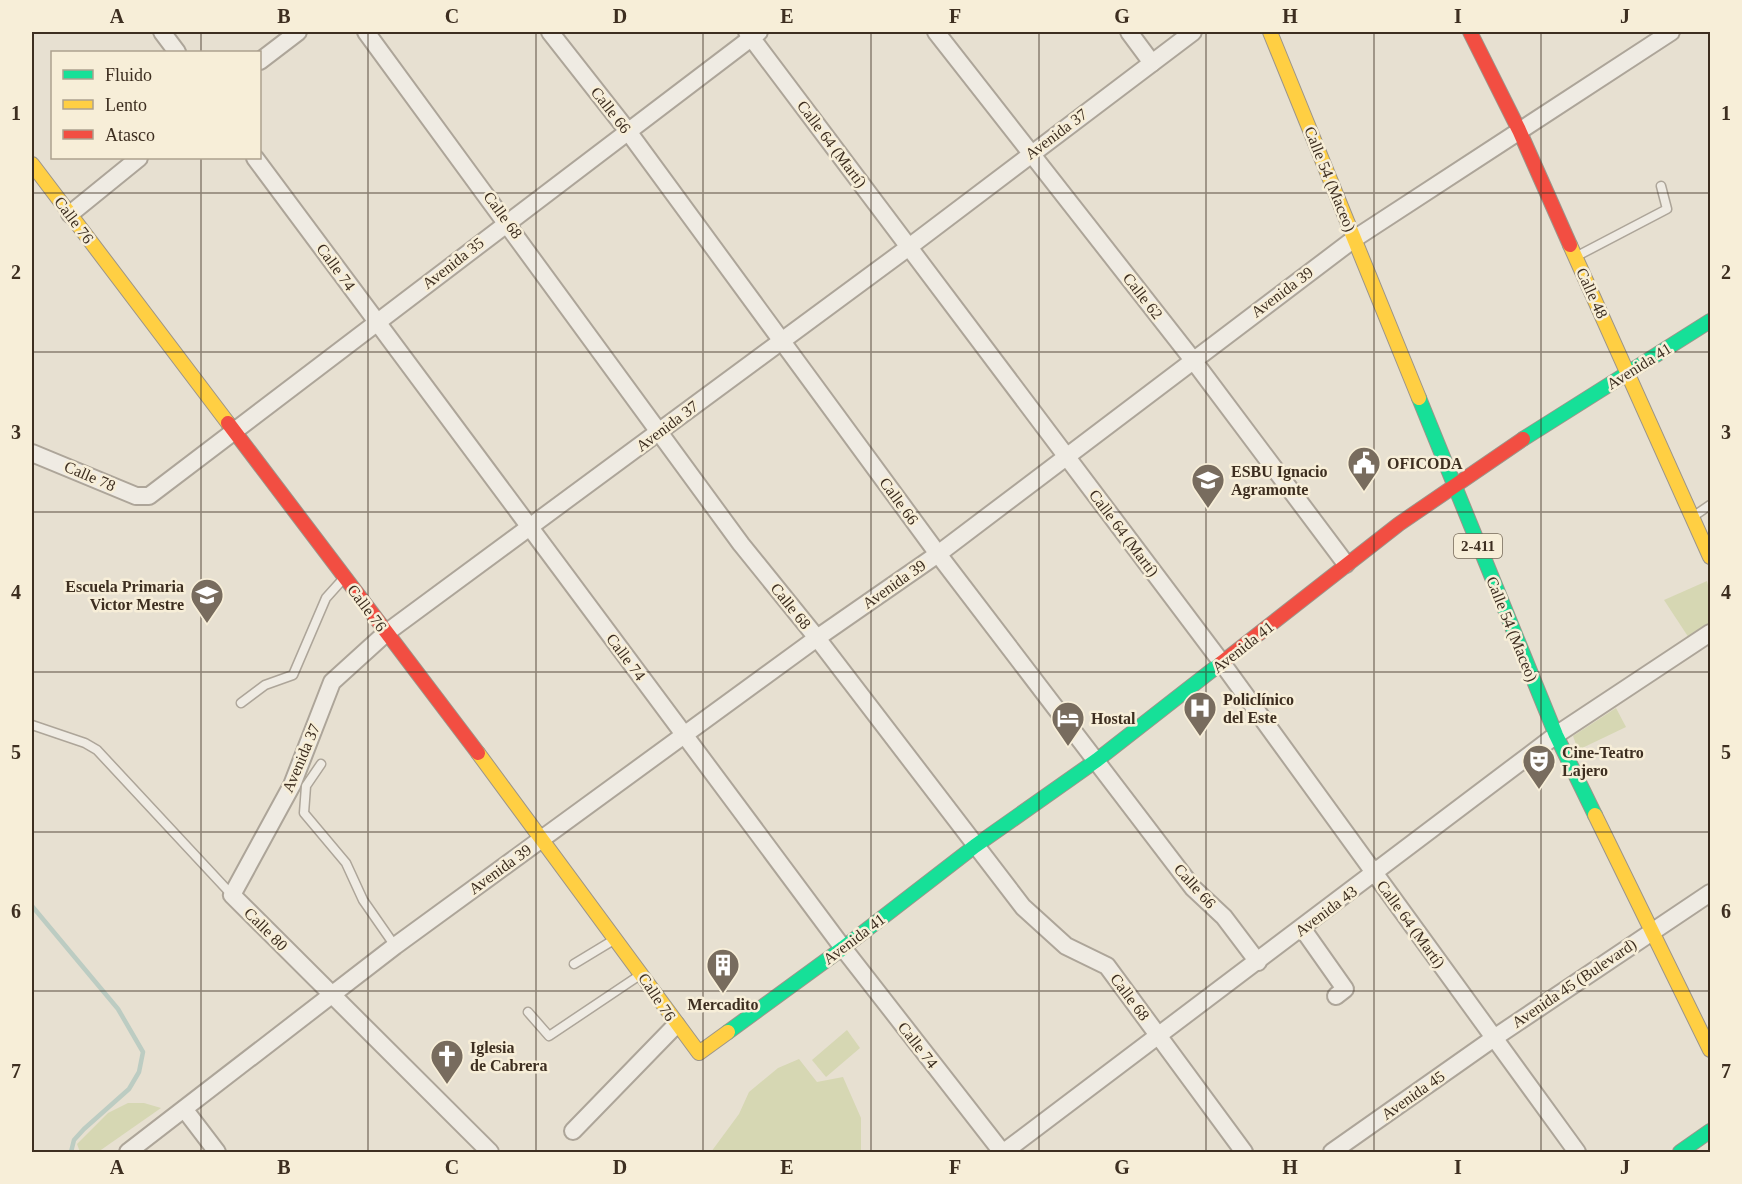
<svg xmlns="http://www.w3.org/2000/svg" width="1742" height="1184" font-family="'Times New Roman',serif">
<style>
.green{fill:#d6d7b3}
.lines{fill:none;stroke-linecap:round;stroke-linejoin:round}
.stream{stroke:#bcccc2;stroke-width:4.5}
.lane-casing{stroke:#ada599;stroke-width:11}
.street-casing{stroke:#ada599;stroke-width:20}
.fast-casing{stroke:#9c958a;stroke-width:16}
.slow-casing{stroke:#9c958a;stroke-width:16}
.jam-casing{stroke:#9c958a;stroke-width:16}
.lane{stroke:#efebe3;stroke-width:8}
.street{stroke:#efebe3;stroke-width:16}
.fast{stroke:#16e098;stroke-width:14}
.slow{stroke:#ffcf43;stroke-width:14}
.jam{stroke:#f24e42;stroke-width:14}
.grid{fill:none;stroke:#3d2e20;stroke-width:1.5;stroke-opacity:0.55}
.labels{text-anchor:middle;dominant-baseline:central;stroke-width:5;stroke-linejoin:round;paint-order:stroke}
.shield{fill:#f7eed8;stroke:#756857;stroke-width:1.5}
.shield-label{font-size:15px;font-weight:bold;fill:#3d2e20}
.street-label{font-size:16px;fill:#3d2e20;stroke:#f7eed8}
.poi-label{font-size:16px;font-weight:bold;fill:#3d2e20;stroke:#f7eed8;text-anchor:start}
.neatline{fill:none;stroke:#3d2e20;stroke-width:2}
.grid-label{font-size:20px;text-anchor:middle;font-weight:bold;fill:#3d2e20}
</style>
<rect width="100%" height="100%" fill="#e7e0d1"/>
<g class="green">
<polygon points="1707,581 1710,593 1710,625 1689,638 1664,600"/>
<polygon points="1616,708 1626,727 1578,750 1573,736"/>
<polygon points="847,1030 860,1048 826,1077 812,1060"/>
<polygon points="799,1059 817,1082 843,1077 861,1118 861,1152 711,1152 739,1114 749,1092 778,1068"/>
<polygon points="128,1103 144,1103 161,1108 98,1152 80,1152 77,1144 108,1113"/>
</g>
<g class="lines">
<polyline class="stream" points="32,906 118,1009 143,1052 139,1072 129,1089 84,1129 74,1140 71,1152"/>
<defs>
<g id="lane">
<polyline points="1579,255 1667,209 1661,186"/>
<polyline points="1694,516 1710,505"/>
<polyline points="241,703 265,685 293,675 326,598 344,578"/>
<polyline points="32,725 85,743 97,750 232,895"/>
<polyline points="321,764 306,786 304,813 346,863 363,900 395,946"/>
<polyline points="574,964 612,941"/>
<polyline points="528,1012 549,1036 637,977"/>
</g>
<g id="street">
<polyline points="162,32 177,52"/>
<polyline points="366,32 741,544 817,638 1023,907 1066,946 1107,966 1244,1152"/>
<polyline points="550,32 627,130 938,554 1193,888 1224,917 1258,962"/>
<polyline points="747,32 1222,663 1577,1152"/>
<polyline points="936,32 1193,360 1346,564"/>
<polyline points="1129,32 1152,63"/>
<polyline points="260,61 298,32"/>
<polyline points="255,158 843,948 1002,1152"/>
<polyline points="70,214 139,158"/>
<polyline points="32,453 136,496 149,496 759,32"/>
<polyline points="1302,928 1345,989 1336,996"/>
<polyline points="185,1110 217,1152"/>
<polyline points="573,1131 676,1025"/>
<polyline points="128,1152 395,946 817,638 938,554 1354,239 1671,32"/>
<polyline points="490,1152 232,895 292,785 332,682 386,633 909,247 1193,32"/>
<polyline points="1004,1152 1556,735 1710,633"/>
<polyline points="1332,1152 1494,1038 1710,893"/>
</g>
<g id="fast">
<polyline points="1419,398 1556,735 1595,815"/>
<polyline points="1523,439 1710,321"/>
<polyline points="728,1032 843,948 975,846 1097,760 1220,664"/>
<polyline points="1680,1152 1710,1131"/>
</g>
<g id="slow">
<polyline points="1270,32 1419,398"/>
<polyline points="32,164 228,423"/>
<polyline points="1570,245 1710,557"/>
<polyline points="478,753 699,1053 728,1032"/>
<polyline points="1595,815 1710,1050"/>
</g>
<g id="jam">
<polyline points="1470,32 1519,130 1570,245"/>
<polyline points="228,423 478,753"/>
<polyline points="1220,664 1399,524 1523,439"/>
</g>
</defs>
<use href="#lane" class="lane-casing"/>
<use href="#street" class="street-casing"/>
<use href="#fast" class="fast-casing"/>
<use href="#slow" class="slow-casing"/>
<use href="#jam" class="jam-casing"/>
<use href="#lane" class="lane"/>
<use href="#street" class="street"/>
<use href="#fast" class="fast"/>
<use href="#slow" class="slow"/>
<use href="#jam" class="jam"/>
</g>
<path class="grid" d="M201 32V52M368 32V1152M536 32V1152M703 32V1152M871 32V1152M1039 32V1152M1206 32V1152M1374 32V1152M1541 32V1152M201 158V1152M32 193H1710M32 352H1710M32 512H1710M32 672H1710M32 832H1710M32 991H1710"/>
<defs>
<symbol id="civic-pin" viewBox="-11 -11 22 30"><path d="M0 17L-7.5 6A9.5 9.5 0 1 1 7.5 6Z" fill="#786c5e" stroke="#f7eed8"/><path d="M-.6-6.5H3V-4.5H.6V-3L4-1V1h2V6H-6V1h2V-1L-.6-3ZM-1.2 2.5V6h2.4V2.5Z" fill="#fff"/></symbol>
<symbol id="school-pin" viewBox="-11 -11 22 30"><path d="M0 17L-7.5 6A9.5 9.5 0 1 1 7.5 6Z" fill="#786c5e" stroke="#f7eed8"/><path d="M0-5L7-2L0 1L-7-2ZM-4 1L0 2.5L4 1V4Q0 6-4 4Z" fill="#fff"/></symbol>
<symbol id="hospital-pin" viewBox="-11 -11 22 30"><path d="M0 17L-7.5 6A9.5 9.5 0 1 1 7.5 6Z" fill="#786c5e" stroke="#f7eed8"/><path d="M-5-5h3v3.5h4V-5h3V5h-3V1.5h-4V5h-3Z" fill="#fff"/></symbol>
<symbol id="hotel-pin" viewBox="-11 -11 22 30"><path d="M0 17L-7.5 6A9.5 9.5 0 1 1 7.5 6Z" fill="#786c5e" stroke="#f7eed8"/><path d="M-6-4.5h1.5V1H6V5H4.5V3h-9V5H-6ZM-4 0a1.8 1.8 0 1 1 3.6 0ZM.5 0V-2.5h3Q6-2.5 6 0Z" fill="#fff"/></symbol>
<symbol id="theatre-pin" viewBox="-11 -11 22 30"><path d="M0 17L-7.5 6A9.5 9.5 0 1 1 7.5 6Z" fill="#786c5e" stroke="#f7eed8"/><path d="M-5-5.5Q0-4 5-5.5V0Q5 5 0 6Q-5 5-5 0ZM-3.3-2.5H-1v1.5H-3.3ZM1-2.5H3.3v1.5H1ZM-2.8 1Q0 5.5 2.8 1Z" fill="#fff"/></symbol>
<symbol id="building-pin" viewBox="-11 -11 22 30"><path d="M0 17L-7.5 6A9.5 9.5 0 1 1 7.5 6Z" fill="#786c5e" stroke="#f7eed8"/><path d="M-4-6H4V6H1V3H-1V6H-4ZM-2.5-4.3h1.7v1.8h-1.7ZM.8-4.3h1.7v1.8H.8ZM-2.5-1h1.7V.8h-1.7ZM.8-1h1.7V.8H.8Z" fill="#fff"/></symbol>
<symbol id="church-pin" viewBox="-11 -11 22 30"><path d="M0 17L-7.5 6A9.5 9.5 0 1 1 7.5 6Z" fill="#786c5e" stroke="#f7eed8"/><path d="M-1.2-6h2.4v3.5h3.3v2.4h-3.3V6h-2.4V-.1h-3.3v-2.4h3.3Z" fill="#fff"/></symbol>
</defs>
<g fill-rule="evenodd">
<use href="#civic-pin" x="1345" y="444" width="38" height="52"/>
<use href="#school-pin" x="1189" y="461" width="38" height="52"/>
<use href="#school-pin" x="188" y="576" width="38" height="52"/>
<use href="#hospital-pin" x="1181" y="689" width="38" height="52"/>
<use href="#hotel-pin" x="1049" y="699" width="38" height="52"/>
<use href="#theatre-pin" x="1520" y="742" width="38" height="52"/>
<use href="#building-pin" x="704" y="946" width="38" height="52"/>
<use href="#church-pin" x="428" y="1037" width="38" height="52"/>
</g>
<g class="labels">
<rect class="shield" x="1454" y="534" width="48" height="24" rx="4.5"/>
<g class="shield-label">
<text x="1478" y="546">2-411</text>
</g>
<g class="street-label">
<text transform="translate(611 110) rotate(52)">Calle 66</text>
<text transform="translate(1056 134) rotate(-37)">Avenida 37</text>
<text transform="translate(832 144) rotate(53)">Calle 64 (Martí)</text>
<text transform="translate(1330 179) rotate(68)">Calle 54 (Maceo)</text>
<text transform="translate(503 215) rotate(54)">Calle 68</text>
<text transform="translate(74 220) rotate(53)">Calle 76</text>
<text transform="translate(453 263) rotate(-38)">Avenida 35</text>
<text transform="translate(336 267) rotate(54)">Calle 74</text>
<text transform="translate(1282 292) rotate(-37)">Avenida 39</text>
<text transform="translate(1592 293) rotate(65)">Calle 48</text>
<text transform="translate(1143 296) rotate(52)">Calle 62</text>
<text transform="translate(1639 366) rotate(-32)">Avenida 41</text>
<text transform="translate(667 426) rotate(-37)">Avenida 37</text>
<text transform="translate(90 476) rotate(23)">Calle 78</text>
<text transform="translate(899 501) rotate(54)">Calle 66</text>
<text transform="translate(1124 533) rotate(53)">Calle 64 (Martí)</text>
<text transform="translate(894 584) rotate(-35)">Avenida 39</text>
<text transform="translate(791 606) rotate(51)">Calle 68</text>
<text transform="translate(367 608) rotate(53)">Calle 76</text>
<text transform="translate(1512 629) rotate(68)">Calle 54 (Maceo)</text>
<text transform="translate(1243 647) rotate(-38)">Avenida 41</text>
<text transform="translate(626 657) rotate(53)">Calle 74</text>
<text transform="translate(301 758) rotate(-67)">Avenida 37</text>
<text transform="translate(500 869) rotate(-36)">Avenida 39</text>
<text transform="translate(1195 886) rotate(48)">Calle 66</text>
<text transform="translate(1326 911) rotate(-37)">Avenida 43</text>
<text transform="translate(1411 924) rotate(54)">Calle 64 (Martí)</text>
<text transform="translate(266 929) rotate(45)">Calle 80</text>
<text transform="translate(854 939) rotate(-37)">Avenida 41</text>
<text transform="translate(1574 983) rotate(-34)">Avenida 45 (Bulevard)</text>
<text transform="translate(657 997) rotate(56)">Calle 76</text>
<text transform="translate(1130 997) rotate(53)">Calle 68</text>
<text transform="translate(918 1045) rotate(52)">Calle 74</text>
<text transform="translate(1413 1095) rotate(-35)">Avenida 45</text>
</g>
<g class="poi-label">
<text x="1387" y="463">OFICODA</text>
<text x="1231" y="471">ESBU Ignacio<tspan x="1231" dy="18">Agramonte</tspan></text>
<text x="184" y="586" text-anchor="end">Escuela Primaria<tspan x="184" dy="18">Victor Mestre</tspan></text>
<text x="1223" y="699">Policlínico<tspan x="1223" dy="18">del Este</tspan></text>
<text x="1091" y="718">Hostal</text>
<text x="1562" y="752">Cine-Teatro<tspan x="1562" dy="18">Lajero</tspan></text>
<text x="723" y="1004" text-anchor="middle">Mercadito</text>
<text x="470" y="1047">Iglesia<tspan x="470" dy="18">de Cabrera</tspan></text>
</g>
</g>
<rect width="1742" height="1184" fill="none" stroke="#f7eed8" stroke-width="66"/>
<rect x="51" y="51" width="210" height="108" fill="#f7eed8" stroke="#ada18e" stroke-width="1.5"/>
<rect x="63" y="70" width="30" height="9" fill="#16e098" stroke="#ada18e" stroke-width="1.5"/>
<text x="105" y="81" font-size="18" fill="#3d2e20">Fluido</text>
<rect x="63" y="100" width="30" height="9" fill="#ffcf43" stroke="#ada18e" stroke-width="1.5"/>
<text x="105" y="111" font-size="18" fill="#3d2e20">Lento</text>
<rect x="63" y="130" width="30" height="9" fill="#f24e42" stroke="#ada18e" stroke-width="1.5"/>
<text x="105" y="141" font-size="18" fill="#3d2e20">Atasco</text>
<rect x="33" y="33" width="1676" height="1118" class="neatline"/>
<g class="grid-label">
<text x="117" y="23">A</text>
<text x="284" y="23">B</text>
<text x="452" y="23">C</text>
<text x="620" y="23">D</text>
<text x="787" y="23">E</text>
<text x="955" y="23">F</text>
<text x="1122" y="23">G</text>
<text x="1290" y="23">H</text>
<text x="1458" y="23">I</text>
<text x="1625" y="23">J</text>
<text x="16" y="120">1</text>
<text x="1726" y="120">1</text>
<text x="16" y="279">2</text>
<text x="1726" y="279">2</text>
<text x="16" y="439">3</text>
<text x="1726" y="439">3</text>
<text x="16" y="599">4</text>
<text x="1726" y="599">4</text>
<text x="16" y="759">5</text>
<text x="1726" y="759">5</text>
<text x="16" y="918">6</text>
<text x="1726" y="918">6</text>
<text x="16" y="1078">7</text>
<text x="1726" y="1078">7</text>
<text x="117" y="1174">A</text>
<text x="284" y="1174">B</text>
<text x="452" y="1174">C</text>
<text x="620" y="1174">D</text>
<text x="787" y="1174">E</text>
<text x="955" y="1174">F</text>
<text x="1122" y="1174">G</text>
<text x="1290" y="1174">H</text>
<text x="1458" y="1174">I</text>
<text x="1625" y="1174">J</text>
</g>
</svg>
